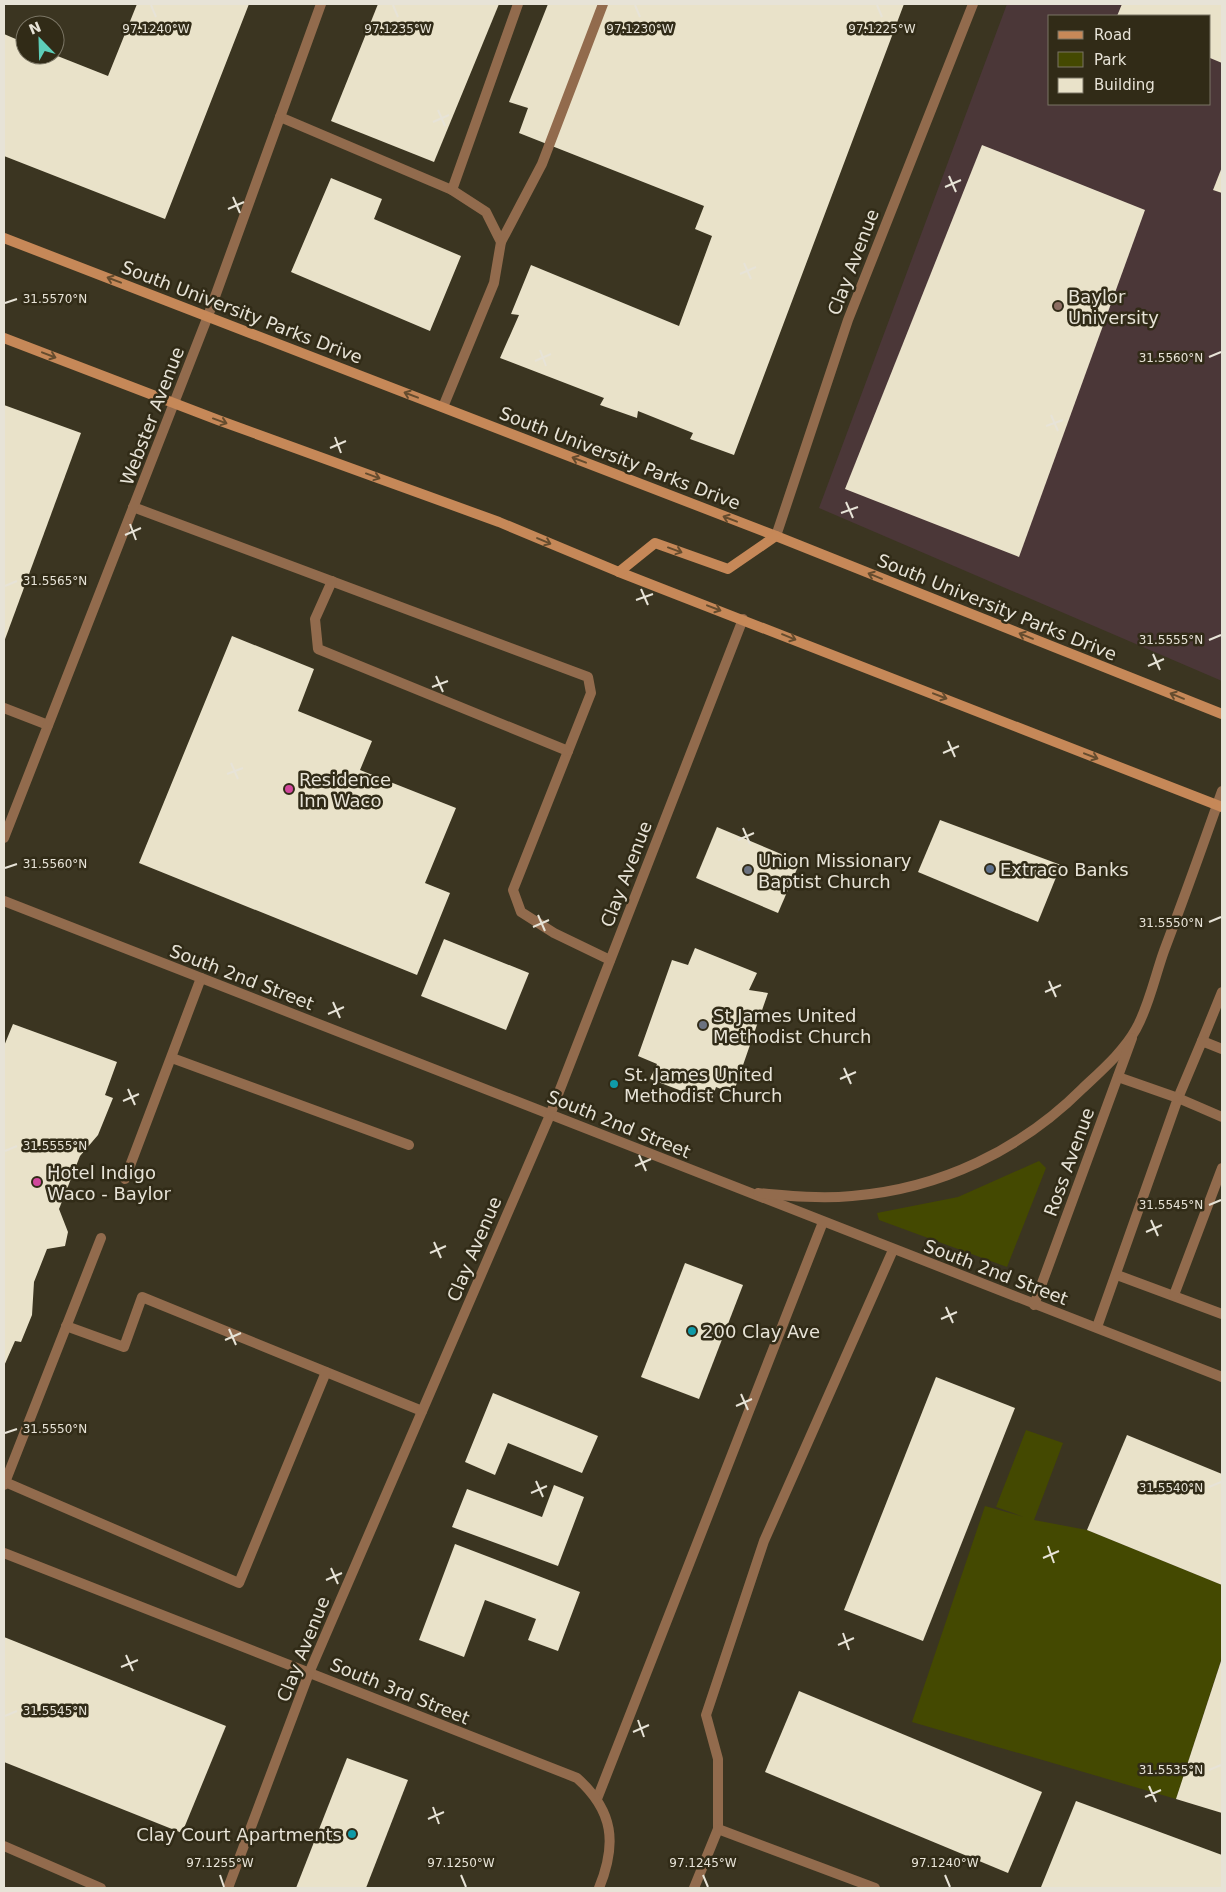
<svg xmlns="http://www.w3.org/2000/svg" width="1226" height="1892" font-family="'DejaVu Sans',sans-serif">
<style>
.education{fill:#4b3738;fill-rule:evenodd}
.green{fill:#444901}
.building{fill:#e9e2c9}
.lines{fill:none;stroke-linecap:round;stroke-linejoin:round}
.service{stroke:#926b4d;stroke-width:10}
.minor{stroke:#926b4d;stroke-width:10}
.tertiary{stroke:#926b4d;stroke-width:10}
.secondary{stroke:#c68858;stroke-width:10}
.oneway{stroke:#654c2e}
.ticks{fill:none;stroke:#e7e3d7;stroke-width:2}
.education-dot{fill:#8d6e63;stroke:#312b17;stroke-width:2}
.hotel-dot{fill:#d1479c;stroke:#312b17;stroke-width:2}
.service-dot{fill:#5c6f8a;stroke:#312b17;stroke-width:2}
.worship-dot{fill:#6b7280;stroke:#312b17;stroke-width:2}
.culture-dot{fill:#0f9aa8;stroke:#312b17;stroke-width:2}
.labels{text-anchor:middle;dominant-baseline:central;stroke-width:5;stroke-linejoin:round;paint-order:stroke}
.street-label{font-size:18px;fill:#e7e3d7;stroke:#312b17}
.poi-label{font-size:18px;fill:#e7e3d7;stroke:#312b17;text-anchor:start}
.ticks-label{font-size:12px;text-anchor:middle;fill:#e7e3d7;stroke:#312b17;stroke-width:5;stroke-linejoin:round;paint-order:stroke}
</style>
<rect width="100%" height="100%" fill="#3b3521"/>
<path class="education" d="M1007 4H1222V681L819 508ZM1050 16H1210V104H1050Z"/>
<g class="green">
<polygon points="1039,1161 1046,1168 1007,1267 879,1220 877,1213 958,1197"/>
<polygon points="1026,1430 1063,1443 1034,1520 1087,1530 1222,1585 1222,1657 1176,1799 912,1722 985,1506 1024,1517 996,1507"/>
</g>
<g class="building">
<polygon points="137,4 249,4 165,219 4,156 4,34 25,43 25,55 55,55 108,76"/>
<polygon points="378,4 499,4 434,162 331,121"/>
<polygon points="548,4 904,4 734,455 690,439 693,433 638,411 637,418 600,405 604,398 500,358 519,315 511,314 531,265 679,326 712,236 695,229 704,206 519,133 528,108 509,102"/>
<polygon points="1122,4 1222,4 1222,63 1210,58 1210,16 1117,16"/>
<polygon points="982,145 1145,210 1019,557 845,489"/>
<polygon points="1222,167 1222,193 1213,190"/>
<polygon points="331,178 382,199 374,219 461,256 430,331 291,272"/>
<polygon points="4,405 81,433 4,642"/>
<polygon points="232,636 314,669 298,711 372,741 360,770 456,808 425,883 450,893 417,975 139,863"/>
<polygon points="940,820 1061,865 1038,922 918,872"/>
<polygon points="717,827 800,862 778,913 696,878"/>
<polygon points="444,939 529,973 506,1030 421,996"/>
<polygon points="695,948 757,973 749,990 768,993 733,1094 716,1087 711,1102 650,1079 657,1064 638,1056 672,960 688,965"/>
<polygon points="13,1024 117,1062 105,1095 113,1098 98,1135 80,1156 59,1209 68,1232 65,1246 47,1249 34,1282 32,1315 21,1342 15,1341 4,1366 4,1046"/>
<polygon points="685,1263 743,1285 699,1399 641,1377"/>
<polygon points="936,1377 1015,1408 923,1641 844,1610"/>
<polygon points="493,1393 598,1436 582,1473 508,1443 495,1475 465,1462"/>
<polygon points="1127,1435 1222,1474 1222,1585 1087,1530"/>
<polygon points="554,1485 584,1497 558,1566 452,1527 467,1489 542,1517"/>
<polygon points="455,1544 580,1592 558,1651 528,1640 536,1619 485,1600 464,1657 419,1640"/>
<polygon points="4,1637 226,1726 182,1833 4,1762"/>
<polygon points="1222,1658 1222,1813 1176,1799"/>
<polygon points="799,1691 1042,1792 1008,1873 765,1772"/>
<polygon points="347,1758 408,1780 366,1888 296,1888"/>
<polygon points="1076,1801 1222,1855 1222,1888 1041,1887"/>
</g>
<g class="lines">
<g class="service">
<polyline points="280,117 452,190 486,212 501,242 494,283 443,407"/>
<polyline points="452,190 518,4"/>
<polyline points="501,242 542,164 603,4"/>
<polyline points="133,507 588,677 591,693 513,890 521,912 554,933 610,960"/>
<polyline points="332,581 315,619 318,649 568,751"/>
<polyline points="4,708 48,725"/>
<polyline points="1202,1041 1222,992"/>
<polyline points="1222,1049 1202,1041 1178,1098 1222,1117"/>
<polyline points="172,1058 409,1145"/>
<polyline points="125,1179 201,978"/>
<polyline points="1117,1275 1222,1314"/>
<polyline points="1174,1295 1222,1168"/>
<polyline points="66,1326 124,1347 142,1297 422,1411"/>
<polyline points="1097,1327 1178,1098 1118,1077"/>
<polyline points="5,1482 239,1583 326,1372"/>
<polyline points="4,1485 101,1238"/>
<polyline points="597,1799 823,1222"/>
<polyline points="718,1829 718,1759 706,1715 764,1541 893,1250"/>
<polyline points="4,1846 101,1888"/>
<polyline points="694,1888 718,1829 875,1888"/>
</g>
<g class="minor">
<polyline points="4,838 208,316 321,4"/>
<polyline points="4,901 1222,1377"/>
<path d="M758 1193C790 1196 821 1199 852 1196 940 1189 1021 1150 1083 1088 1101 1071 1124 1051 1136 1029 1149 1006 1155 976 1164 951 1184 898 1203 845 1222 791"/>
<polyline points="1034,1305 1132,1038"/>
<path d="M4 1553 577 1778C614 1811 617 1844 599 1888"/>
</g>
<g class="tertiary">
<polyline points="776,536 848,320 973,4"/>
<polyline points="228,1888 309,1673 550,1115 743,619"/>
</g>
<g class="secondary">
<polyline points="4,238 776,536 1222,714"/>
<polyline points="4,338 218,420 499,522 619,572 1222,807"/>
<polyline points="619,572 655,543 728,569 776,536"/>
</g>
</g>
<defs><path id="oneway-shaft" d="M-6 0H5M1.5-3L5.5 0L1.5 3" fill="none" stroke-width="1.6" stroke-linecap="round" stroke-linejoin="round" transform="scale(1.25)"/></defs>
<g class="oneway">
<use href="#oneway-shaft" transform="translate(114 280) rotate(-159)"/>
<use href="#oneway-shaft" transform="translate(49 355) rotate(21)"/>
<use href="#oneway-shaft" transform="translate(411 395) rotate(-159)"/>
<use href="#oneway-shaft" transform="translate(220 421) rotate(20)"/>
<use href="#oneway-shaft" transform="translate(579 460) rotate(-159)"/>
<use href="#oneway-shaft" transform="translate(373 476) rotate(20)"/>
<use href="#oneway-shaft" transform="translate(730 519) rotate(-159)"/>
<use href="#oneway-shaft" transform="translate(544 541) rotate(23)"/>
<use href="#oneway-shaft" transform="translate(675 550) rotate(20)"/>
<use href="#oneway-shaft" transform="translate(875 576) rotate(-158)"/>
<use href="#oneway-shaft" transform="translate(714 608) rotate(21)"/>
<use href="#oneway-shaft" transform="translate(1026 636) rotate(-158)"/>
<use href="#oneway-shaft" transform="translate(789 637) rotate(22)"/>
<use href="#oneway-shaft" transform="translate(940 696) rotate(21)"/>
<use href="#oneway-shaft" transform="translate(1177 696) rotate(-158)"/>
<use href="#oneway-shaft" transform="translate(1091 756) rotate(21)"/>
</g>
<path class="ticks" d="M151 5 156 17M393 5 398 17M635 5 640 17M877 5 882 17M438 110 445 126M433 122 449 115M949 176 956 192M945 187 961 180M233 197 240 213M228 209 244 202M744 263 751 279M740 274 756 267M5 303 17 299M540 350 546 366M1209 357 1221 352M535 361 551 354M1051 415 1058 431M1046 426 1063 420M335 437 341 453M330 448 346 441M846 502 853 518M841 513 858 507M130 524 136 540M125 535 141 528M5 586 17 581M641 589 648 605M636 600 653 594M1209 640 1221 635M1153 654 1160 670M1148 666 1164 659M436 676 443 692M432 687 448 681M948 741 955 757M943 753 959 746M231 763 238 779M227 774 243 768M743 828 750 844M738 840 754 833M5 868 17 864M538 915 545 931M1209 922 1221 917M533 927 549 920M1049 981 1056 997M1045 992 1061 985M333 1002 340 1018M328 1014 344 1007M844 1068 851 1084M840 1079 856 1072M128 1089 135 1105M123 1101 139 1094M5 1151 17 1146M639 1155 646 1171M635 1166 651 1159M1209 1205 1221 1200M1151 1220 1158 1236M1146 1232 1162 1225M434 1242 441 1258M430 1253 446 1246M946 1307 953 1323M941 1319 957 1312M229 1329 236 1345M225 1340 241 1333M741 1394 748 1410M736 1406 752 1399M5 1433 17 1429M536 1481 543 1497M1209 1487 1221 1482M531 1493 547 1486M1048 1546 1054 1563M1043 1558 1059 1551M331 1568 338 1584M326 1580 342 1573M843 1633 849 1650M838 1645 854 1638M126 1655 133 1671M121 1667 138 1660M5 1716 17 1711M638 1720 644 1737M633 1732 649 1725M1209 1770 1221 1765M1149 1786 1156 1802M1145 1797 1161 1790M433 1807 439 1824M428 1819 444 1812M220 1875 224 1887M461 1875 466 1887M703 1875 708 1887M945 1875 950 1887"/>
<circle class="education-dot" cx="1058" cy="306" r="5"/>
<g class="hotel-dot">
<circle cx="289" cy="789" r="5"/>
<circle cx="37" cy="1182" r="5"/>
</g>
<circle class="service-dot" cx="990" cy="869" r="5"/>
<g class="worship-dot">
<circle cx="748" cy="870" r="5"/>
<circle cx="703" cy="1025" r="5"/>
</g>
<g class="culture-dot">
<circle cx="614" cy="1084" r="5"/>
<circle cx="692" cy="1331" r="5"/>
<circle cx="352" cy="1834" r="5"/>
</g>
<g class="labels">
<g class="street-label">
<text transform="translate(853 262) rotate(-69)">Clay Avenue</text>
<text transform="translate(242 312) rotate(21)">South University Parks Drive</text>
<text transform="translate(152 416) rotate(-69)">Webster Avenue</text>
<text transform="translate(620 458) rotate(21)">South University Parks Drive</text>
<text transform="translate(997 607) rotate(22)">South University Parks Drive</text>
<text transform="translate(626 874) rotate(-69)">Clay Avenue</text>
<text transform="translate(242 977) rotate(21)">South 2nd Street</text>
<text transform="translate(619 1124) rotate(22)">South 2nd Street</text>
<text transform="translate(1069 1162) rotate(-70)">Ross Avenue</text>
<text transform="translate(474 1249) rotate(-67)">Clay Avenue</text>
<text transform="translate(996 1272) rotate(21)">South 2nd Street</text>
<text transform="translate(303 1649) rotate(-68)">Clay Avenue</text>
<text transform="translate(400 1691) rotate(22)">South 3rd Street</text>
</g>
<g class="poi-label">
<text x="1068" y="296">Baylor<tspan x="1068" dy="21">University</tspan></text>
<text x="299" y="779">Residence<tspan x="299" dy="21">Inn Waco</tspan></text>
<text x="758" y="860">Union Missionary<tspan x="758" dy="21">Baptist Church</tspan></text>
<text x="1000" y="869">Extraco Banks</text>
<text x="713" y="1015">St James United<tspan x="713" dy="21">Methodist Church</tspan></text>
<text x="624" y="1074">St. James United<tspan x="624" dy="21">Methodist Church</tspan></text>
<text x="47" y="1172">Hotel Indigo<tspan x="47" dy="21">Waco - Baylor</tspan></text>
<text x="702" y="1331">200 Clay Ave</text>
<text x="342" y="1834" text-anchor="end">Clay Court Apartments</text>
</g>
</g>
<g class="ticks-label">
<text x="156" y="33">97.1240°W</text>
<text x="398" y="33">97.1235°W</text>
<text x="640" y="33">97.1230°W</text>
<text x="882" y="33">97.1225°W</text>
<text x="55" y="303">31.5570°N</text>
<text x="1171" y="362">31.5560°N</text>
<text x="55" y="585">31.5565°N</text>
<text x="1171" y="644">31.5555°N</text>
<text x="55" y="868">31.5560°N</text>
<text x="1171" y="927">31.5550°N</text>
<text x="55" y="1150">31.5555°N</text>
<text x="1171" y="1209">31.5545°N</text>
<text x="55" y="1433">31.5550°N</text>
<text x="1171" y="1492">31.5540°N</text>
<text x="55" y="1715">31.5545°N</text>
<text x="1171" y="1774">31.5535°N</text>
<text x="220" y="1867">97.1255°W</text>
<text x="461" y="1867">97.1250°W</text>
<text x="703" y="1867">97.1245°W</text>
<text x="945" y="1867">97.1240°W</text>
</g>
<rect width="1226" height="1892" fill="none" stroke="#e7e3d7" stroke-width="10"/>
<rect x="1048" y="15" width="162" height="90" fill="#312b17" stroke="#7a7564"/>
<rect x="1058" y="31" width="25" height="8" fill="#c68858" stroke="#7a7564"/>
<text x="1094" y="40" font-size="15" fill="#e7e3d7">Road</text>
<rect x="1058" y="52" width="25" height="15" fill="#444901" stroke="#7a7564"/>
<text x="1094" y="65" font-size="15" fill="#e7e3d7">Park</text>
<rect x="1058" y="78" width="25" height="15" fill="#e9e2c9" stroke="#7a7564"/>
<text x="1094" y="90" font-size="15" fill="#e7e3d7">Building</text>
<g transform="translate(40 40) rotate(337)"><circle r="24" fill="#312b17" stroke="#7a7564"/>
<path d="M0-4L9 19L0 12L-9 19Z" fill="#5dceb9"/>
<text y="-8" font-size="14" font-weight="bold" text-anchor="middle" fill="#e7e3d7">N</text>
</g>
</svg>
